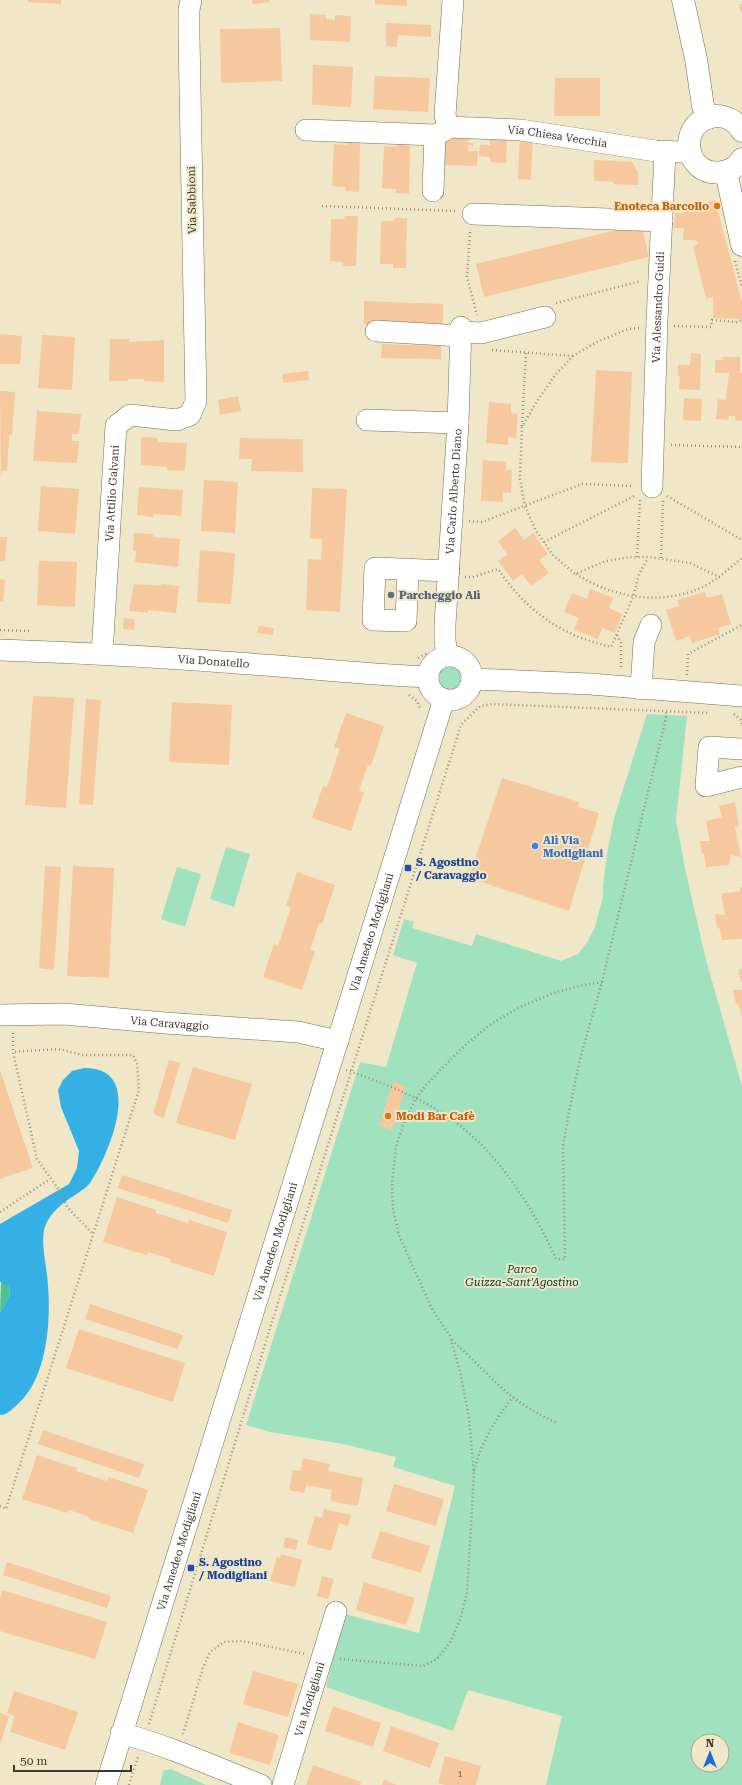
<svg xmlns="http://www.w3.org/2000/svg" width="742" height="1785" font-family="'Roboto Serif',serif">
<style>
.green{fill:#a0e1c0;fill-rule:evenodd}
.forest{fill:#4cc290}
.water{fill:#35b0e5}
.building{fill:#f7c79e}
.lines{fill:none;stroke-linecap:round;stroke-linejoin:round}
.minor-casing{stroke:#756d53;stroke-width:22}
.major-casing{stroke:#756d53;stroke-width:23}
.path{stroke:#96907b;stroke-width:2.5;stroke-dasharray:1 3;stroke-linecap:butt}
.minor{stroke:#fff;stroke-width:21}
.major{stroke:#fff;stroke-width:22}
.food-dot{fill:#e8710a;stroke:#f0e7c9;stroke-width:1.5}
.service-dot{fill:#5c6f8a;stroke:#f0e7c9;stroke-width:1.5}
.shop-dot{fill:#3f7fe0;stroke:#f0e7c9;stroke-width:1.5}
.transit-dot{fill:#1a4fb4;stroke:#f0e7c9;stroke-width:1.5}
.labels{text-anchor:middle;dominant-baseline:central;stroke-width:4;stroke-linejoin:round;paint-order:stroke}
.number-label{font-size:9px;fill:#6c5c4a}
.street-label{font-size:11px;fill:#3d392e;stroke:#f0e7c9}
.food-label{font-size:11px;font-weight:bold;fill:#c56008;stroke:#f0e7c9;text-anchor:end}
.service-label{font-size:11px;font-weight:bold;fill:#4e5e75;stroke:#f0e7c9;text-anchor:start}
.shop-label{font-size:11px;font-weight:bold;fill:#366cbe;stroke:#f0e7c9;text-anchor:start}
.transit-label{font-size:11px;font-weight:bold;fill:#164399;stroke:#f0e7c9;text-anchor:start}
.park-label{font-size:11px;font-style:italic;fill:#013623;stroke:#f0e7c9}
</style>
<rect width="100%" height="100%" fill="#f0e7c9"/>
<g class="green">
<circle cx="450" cy="678" r="11"/>
<path d="M647 714 687 716 676 820 686 873 706 960 742 1086V1785H546L562 1716 468 1690 453 1731 326 1687 344 1614 419 1633 455 1486 393 1467 396 1457 343 1444 270 1432 246 1425 360 1062 386 1067 417 963 393 955 404 919 414 922 412 928 472 946 476 934 561 961 578 954 588 941 595 927 603 897V886L607 854 614 818ZM698 1741H722V1765H698Z"/>
<polygon points="226,847 250,854 234,907 210,899"/>
<polygon points="177,867 201,874 185,927 161,919"/>
<polygon points="171,1769 206,1785 160,1785 163,1771"/>
</g>
<polygon class="forest" points="1,1281 9,1286 10,1294 0,1313"/>
<path class="water" d="M84 1068C147 1067 108 1156 90 1183 87 1187 82 1190 78 1193 64 1202 49 1212 44 1230 41 1247 47 1267 48 1285 51 1321 47 1376 20 1402 14 1407 8 1415 0 1415V1313L10 1294 9 1286 0 1282V1224L69 1184 77 1168 79 1151 61 1107 58 1090 63 1080 72 1071Z"/>
<g class="building">
<polygon points="28,0 61,0 61,4 28,2"/>
<polygon points="252,0 270,0 270,2 253,4"/>
<polygon points="375,0 407,0 407,6 375,4"/>
<polygon points="739,4 742,4 742,12 740,10"/>
<polygon points="310,14 326,15 326,19 335,20 335,15 351,16 350,42 310,40"/>
<polygon points="386,23 431,25 431,37 398,35 397,47 386,46"/>
<polygon points="280,28 282,81 221,83 220,29"/>
<polygon points="313,65 353,67 351,107 312,105"/>
<polygon points="375,76 430,78 428,112 373,109"/>
<polygon points="555,78 600,78 600,116 554,116"/>
<polygon points="445,137 469,138 468,143 473,143 473,146 468,145 468,151 478,151 477,166 443,165"/>
<polygon points="520,137 533,137 531,180 518,179"/>
<polygon points="490,138 507,138 506,163 490,162 490,157 479,156 480,145 490,145"/>
<polygon points="347,141 360,141 359,192 345,191 345,187 332,186 334,144 347,145"/>
<polygon points="397,143 410,144 409,194 396,193 396,189 382,188 384,146 397,147"/>
<polygon points="594,160 632,162 638,172 638,185 614,184 614,182 594,181"/>
<polygon points="715,200 742,302 742,319 713,318 713,297 706,299 693,246 698,244 696,240 683,240 684,228 674,228 675,213 684,213 682,209"/>
<polygon points="345,216 358,216 356,266 343,266 343,262 330,261 331,219 344,219"/>
<polygon points="395,218 407,218 406,268 393,268 393,264 380,264 381,221 394,221"/>
<polygon points="641,224 649,257 484,297 476,264"/>
<polygon points="364,301 443,304 443,327 364,324"/>
<polygon points="0,334 22,336 20,364 0,364"/>
<polygon points="42,335 75,337 72,390 38,388"/>
<polygon points="110,339 129,339 129,342 164,340 164,382 144,381 144,379 128,379 128,381 109,381"/>
<polygon points="382,344 441,346 441,359 381,358"/>
<polygon points="691,353 701,354 700,390 679,389 680,376 678,376 678,365 690,365"/>
<polygon points="723,357 740,357 740,373 742,373 742,421 735,420 735,416 729,416 728,420 716,419 718,399 726,400 729,373 715,373 715,360 723,360"/>
<polygon points="596,370 632,372 628,463 591,462"/>
<polygon points="308,371 309,380 283,383 282,374"/>
<polygon points="0,391 15,392 12,435 9,435 7,471 2,471 1,479"/>
<polygon points="238,396 241,411 220,415 218,400"/>
<polygon points="684,398 702,399 701,421 683,420"/>
<polygon points="489,402 511,404 511,413 518,414 516,438 508,437 508,445 486,443"/>
<polygon points="37,411 81,414 79,434 72,434 72,441 79,441 77,463 33,461"/>
<polygon points="141,437 158,438 158,442 187,443 185,471 167,470 167,467 141,465"/>
<polygon points="240,438 303,439 303,472 251,471 252,459 239,459"/>
<polygon points="483,460 506,462 506,470 512,470 511,493 503,492 503,502 481,501"/>
<polygon points="204,480 238,482 235,533 201,531"/>
<polygon points="41,486 79,489 75,534 38,531"/>
<polygon points="139,487 183,490 181,516 154,514 153,517 137,515"/>
<polygon points="312,488 347,489 340,612 306,610 308,559 321,560 322,539 310,538"/>
<polygon points="515,528 524,540 533,533 548,554 539,560 549,573 531,586 522,574 513,581 498,561 507,554 498,541"/>
<polygon points="134,533 153,534 153,537 180,539 178,567 135,562 136,551 133,551"/>
<polygon points="0,537 7,537 5,561 0,561"/>
<polygon points="200,550 235,553 231,604 197,602"/>
<polygon points="39,561 77,562 75,607 37,605"/>
<polygon points="0,579 5,580 3,602 0,601"/>
<polygon points="134,584 161,586 161,584 179,586 176,613 148,610 148,613 129,611"/>
<polygon points="590,589 613,598 609,608 622,614 615,633 602,628 598,639 574,630 579,618 564,612 572,593 587,599"/>
<polygon points="705,592 707,598 722,594 731,624 718,628 720,634 692,643 690,636 676,641 666,610 679,606 677,600"/>
<polygon points="124,618 135,619 134,630 123,629"/>
<polygon points="259,626 274,628 273,635 257,633"/>
<polygon points="33,696 74,698 66,808 25,805"/>
<polygon points="86,699 101,700 93,805 79,804"/>
<polygon points="172,702 232,705 229,765 169,762"/>
<polygon points="346,713 384,726 371,766 368,765 359,791 364,792 351,831 312,818 323,786 327,787 340,749 334,747"/>
<polygon points="502,778 579,802 578,807 599,813 569,911 469,878"/>
<polygon points="735,802 739,826 735,827 741,857 731,855 729,865 706,867 704,854 702,854 700,841 710,841 706,821 722,817 719,806"/>
<polygon points="45,866 61,867 54,970 39,968"/>
<polygon points="73,866 114,868 109,978 67,976"/>
<polygon points="297,872 335,885 322,924 319,923 310,950 315,951 302,990 263,977 274,944 278,946 291,907 286,906"/>
<polygon points="740,887 742,887 742,939 722,940 719,927 717,928 715,914 725,915 721,894 740,891"/>
<polygon points="742,969 742,982 741,982 738,970"/>
<polygon points="733,990 742,990 742,1016 738,1003 736,1004"/>
<polygon points="169,1060 180,1063 164,1118 153,1114"/>
<polygon points="193,1067 252,1084 235,1140 176,1123"/>
<polygon points="0,1070 33,1168 0,1179"/>
<polygon points="393,1082 406,1086 392,1130 379,1126"/>
<polygon points="122,1175 232,1210 228,1223 118,1188"/>
<polygon points="117,1197 156,1210 156,1213 188,1223 189,1220 227,1232 214,1276 170,1262 171,1259 148,1252 147,1255 103,1242"/>
<polygon points="90,1304 183,1335 178,1349 85,1319"/>
<polygon points="79,1329 185,1363 173,1402 66,1368"/>
<polygon points="43,1430 144,1464 139,1478 38,1444"/>
<polygon points="37,1455 77,1468 76,1471 107,1481 109,1477 148,1490 133,1533 89,1519 88,1516 69,1510 68,1513 22,1499"/>
<polygon points="303,1458 330,1464 328,1471 363,1478 358,1506 330,1501 332,1490 306,1485 304,1493 289,1490 293,1470 301,1471"/>
<polygon points="394,1484 444,1499 436,1526 386,1511"/>
<polygon points="324,1509 351,1515 348,1526 339,1523 331,1551 307,1544 315,1516 322,1518"/>
<polygon points="380,1531 430,1546 421,1573 371,1558"/>
<polygon points="286,1537 298,1540 296,1550 283,1547"/>
<polygon points="281,1554 302,1560 295,1587 270,1581 277,1557 280,1558"/>
<polygon points="7,1562 111,1596 107,1608 3,1575"/>
<polygon points="322,1576 334,1579 328,1599 317,1596"/>
<polygon points="364,1582 415,1598 406,1625 356,1610"/>
<polygon points="2,1590 107,1622 95,1659 0,1631 0,1598"/>
<polygon points="253,1671 298,1684 288,1717 243,1704"/>
<polygon points="14,1691 78,1712 65,1750 10,1732 15,1716 7,1713"/>
<polygon points="333,1706 381,1723 373,1747 325,1731"/>
<polygon points="0,1713 9,1716 0,1745"/>
<polygon points="238,1722 279,1735 270,1765 229,1753"/>
<polygon points="391,1726 439,1743 430,1768 383,1751"/>
<polygon points="445,1756 481,1766 476,1785 445,1785 438,1783"/>
<polygon points="313,1765 361,1782 360,1785 306,1785"/>
<polygon points="384,1780 397,1785 382,1785"/>
</g>
<g class="lines">
<defs>
<g id="minor">
<path id="s1" d="M448 127 521 130 656 151 680 152"/>
<polyline points="448,127 445,115 453,0"/>
<polyline points="306,130 435,135 444,131 448,127"/>
<polyline points="433,191 435,135"/>
<polyline points="473,214 662,221"/>
<polyline points="376,331 461,336"/>
<polyline points="461,332 481,333 545,317"/>
<polyline points="367,420 458,423"/>
<path id="s2" d="M652 487 657 320 665 152"/>
<path d="M408 569 406 621 373 620 375 568C399 569 424 570 449 571"/>
<path id="s3" d="M0 650C88 653 176 658 264 665 319 669 373 675 428 677"/>
<path id="s4" d="M102 654 116 426 130 415 177 420 190 415 196 401 189 37V10L191 0"/>
<path id="s5" d="M447 656 445 640V624L458 423 461 327"/>
<circle cx="450" cy="678" r="22"/>
<polyline points="472,679 590,684 742,696"/>
<polyline points="641,689 644,642 651,625"/>
<polyline points="742,749 709,747 706,786 742,777"/>
<path id="s6" d="M0 1015 64 1014 165 1023 298 1032 338 1041"/>
<path d="M121 1733C169 1746 215 1767 261 1785"/>
<path id="s7" d="M106 1785 444 699"/>
<path id="s8" d="M283 1785 336 1612"/>
</g>
<g id="major">
<polyline points="683,0 696,59 703,106 708,118"/>
<path d="M742 131C737 122 727 116 716 116 676 120 683 178 722 172 730 171 738 166 742 159"/>
<polyline points="726,172 742,245"/>
</g>
</defs>
<use href="#minor" class="minor-casing"/>
<use href="#major" class="major-casing"/>
<g class="path">
<polyline points="322,206 455,211"/>
<polyline points="470,232 467,277 477,315"/>
<polyline points="735,261 742,287"/>
<polyline points="556,303 641,281"/>
<polyline points="674,326 711,327 712,320 736,322 742,320"/>
<polyline points="639,328 628,329 595,343 573,356 556,374 537,401 522,427 520,479 525,506 536,531 553,555 575,574 606,561 631,557 649,557 690,563 719,577 742,558"/>
<polyline points="492,350 573,356"/>
<polyline points="522,426 526,352"/>
<polyline points="671,445 742,447"/>
<polyline points="667,496 742,540"/>
<polyline points="469,521 482,522 582,484 634,486"/>
<polyline points="544,542 636,495"/>
<polyline points="637,557 640,500"/>
<polyline points="661,558 663,500"/>
<path d="M576 574C613 598 662 606 703 587 709 584 714 580 719 577"/>
<path d="M465 577H473L498 569C517 597 541 620 572 634 584 640 598 643 611 647L633 597 639 574 648 558"/>
<polyline points="0,630 30,631"/>
<polyline points="617,635 621,643 621,668"/>
<polyline points="418,658 428,653"/>
<polyline points="687,675 688,654 742,625"/>
<polyline points="409,695 417,701 421,710"/>
<polyline points="734,714 741,720 742,727"/>
<polyline points="13,1033 13,1052"/>
<path d="M346 1070C381 1082 417 1096 448 1117 496 1149 533 1207 556 1259H565L563 1146 569 1112 580 1059 602 982 666 718V712"/>
<polyline points="112,1091 117,1089"/>
<polyline points="0,1212 50,1179"/>
<path d="M452 1340C469 1355 484 1372 502 1388 517 1402 537 1414 557 1423"/>
<path d="M474 1471C481 1442 495 1420 513 1397"/>
<polyline points="0,1506 6,1509 139,1090 137,1064 133,1055 83,1055 58,1049 13,1052 37,1159 57,1187 68,1208 93,1234"/>
<polyline points="340,1659 423,1666 437,1659 451,1641 461,1617 467,1593 474,1474 469,1418 460,1371 450,1336 433,1311 414,1269 399,1235 393,1209 392,1184 396,1147 405,1120 416,1098 426,1085 463,1047 491,1024 520,1007 551,994 575,987 602,982"/>
<polyline points="149,1724 271,1325 461,725 480,706 492,704 709,713"/>
<polyline points="183,1734 203,1668 210,1652 224,1642 242,1641 305,1654"/>
<polyline points="129,1785 138,1757"/>
</g>
<use href="#minor" class="minor"/>
<use href="#major" class="major"/>
</g>
<g class="food-dot">
<circle cx="717" cy="206" r="4"/>
<circle cx="388" cy="1116" r="4"/>
</g>
<circle class="service-dot" cx="391" cy="595" r="4"/>
<circle class="shop-dot" cx="535" cy="846" r="4"/>
<g class="transit-dot">
<rect x="404" y="864" width="8" height="8" rx="2"/>
<rect x="187" y="1564" width="8" height="8" rx="2"/>
</g>
<g class="labels">
<g class="number-label">
<text x="460" y="1774">1</text>
</g>
<g class="street-label">
<text stroke="none"><textPath href="#s1" startOffset="110">Via Chiesa Vecchia</textPath></text>
<text transform="translate(192 200) rotate(-91)">Via Sabbioni</text>
<text stroke="none"><textPath href="#s2" startOffset="180">Via Alessandro Guidi</textPath></text>
<text stroke="none"><textPath href="#s5" startOffset="165">Via Carlo Alberto Diano</textPath></text>
<text stroke="none"><textPath href="#s4" startOffset="161">Via Attilio Galvani</textPath></text>
<text stroke="none"><textPath href="#s3" startOffset="214">Via Donatello</textPath></text>
<text stroke="none"><textPath href="#s7" startOffset="893">Via Amedeo Modigliani</textPath></text>
<text stroke="none"><textPath href="#s6" startOffset="170">Via Caravaggio</textPath></text>
<text stroke="none"><textPath href="#s7" startOffset="569">Via Amedeo Modigliani</textPath></text>
<text stroke="none"><textPath href="#s7" startOffset="245">Via Amedeo Modigliani</textPath></text>
<text stroke="none"><textPath href="#s8" startOffset="90">Via Modigliani</textPath></text>
</g>
<g class="food-label">
<text x="709" y="206">Enoteca Barcollo</text>
<text x="396" y="1116" text-anchor="start">Modi Bar Cafè</text>
</g>
<g class="service-label">
<text x="399" y="595">Parcheggio Alì</text>
</g>
<g class="shop-label">
<text x="543" y="840">Alì Via<tspan x="543" dy="13">Modigliani</tspan></text>
</g>
<g class="transit-label">
<text x="416" y="862">S. Agostino<tspan x="416" dy="13">/ Caravaggio</tspan></text>
<text x="199" y="1562">S. Agostino<tspan x="199" dy="13">/ Modigliani</tspan></text>
</g>
<g class="park-label">
<text x="522" y="1269">Parco<tspan x="522" dy="13">Guizza-Sant'Agostino</tspan></text>
</g>
</g>
<g transform="translate(710 1753)"><circle r="19" fill="#f0e7c9" stroke="#a8a18b"/>
<path d="M0-3L7 15L0 10L-7 15Z" fill="#146dd6"/>
<text y="-6" font-size="11" font-weight="bold" text-anchor="middle" fill="#3d392e">N</text>
</g>
<path d="M14 1765v6h117v-6" fill="none" stroke="#3d392e" stroke-width="2"/>
<text x="20" y="1765" font-size="12" fill="#3d392e" stroke="#f0e7c9" stroke-width="3" paint-order="stroke">50 m</text>
</svg>
